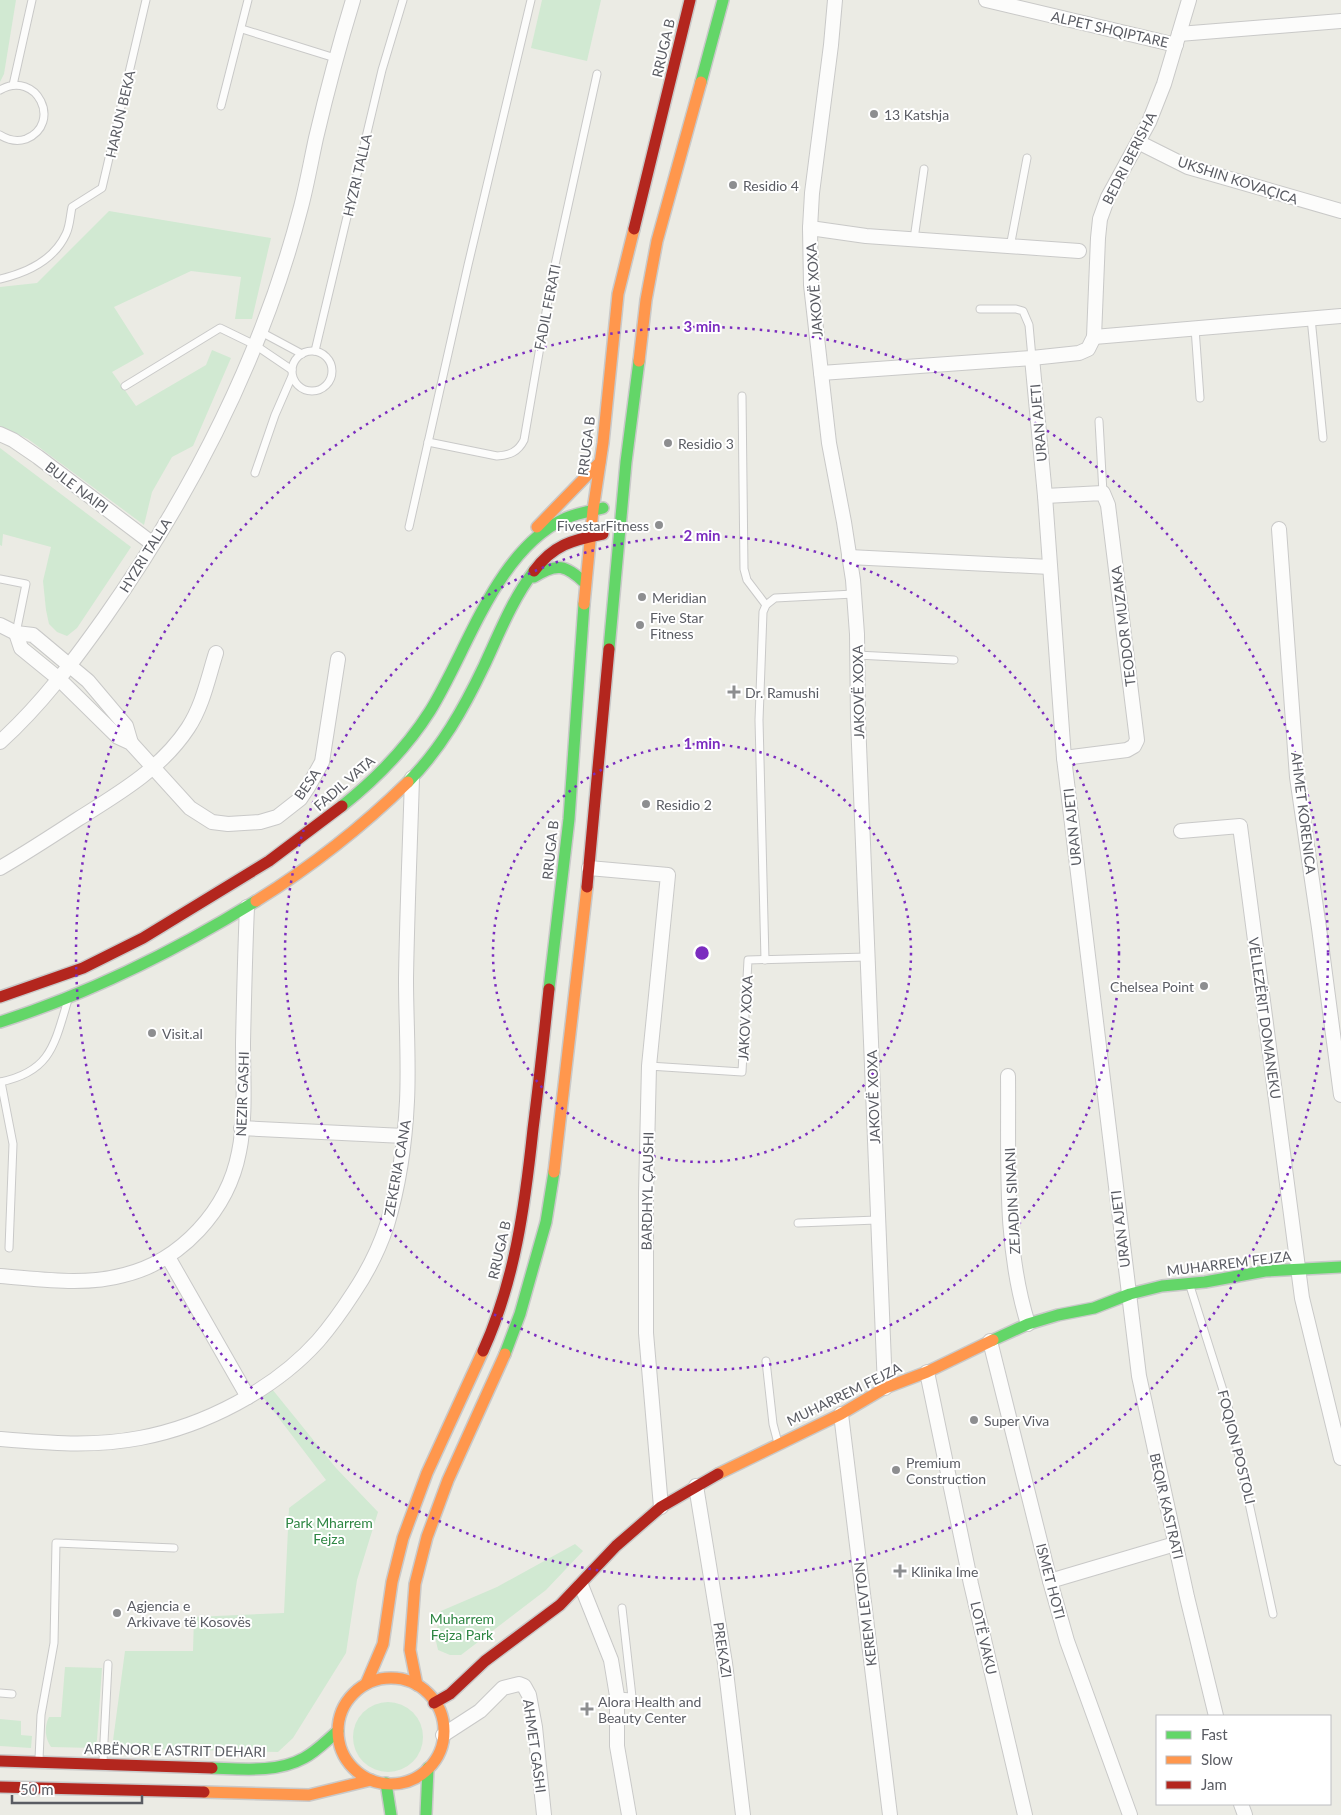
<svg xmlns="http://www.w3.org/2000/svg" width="1341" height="1815" font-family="Lato,sans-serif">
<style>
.green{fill:#d1e9d2}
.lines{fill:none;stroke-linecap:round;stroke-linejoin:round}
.lane-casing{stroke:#c9c9c8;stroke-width:9}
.street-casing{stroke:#c9c9c8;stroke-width:16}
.fast-casing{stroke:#c9c9c9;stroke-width:14}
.slow-casing{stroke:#c9c9c9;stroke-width:14}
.jam-casing{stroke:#c9c9c9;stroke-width:14}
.lane{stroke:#fcfcfb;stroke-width:7}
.street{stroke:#fcfcfb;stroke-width:14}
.fast{stroke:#63d668;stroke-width:11}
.slow{stroke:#ff974d;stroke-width:11}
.jam{stroke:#b3261e;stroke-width:11}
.ring{fill:none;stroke:#7b2cbf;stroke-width:2.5;stroke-dasharray:2.5 5}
.poi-dot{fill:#8d8e90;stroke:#fff;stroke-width:2}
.labels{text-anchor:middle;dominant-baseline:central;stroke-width:4;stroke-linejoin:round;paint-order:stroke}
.street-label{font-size:14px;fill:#5a5c63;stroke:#fff}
.poi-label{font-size:14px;fill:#5a5c63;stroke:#fff;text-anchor:start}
.park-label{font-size:14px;fill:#2e8643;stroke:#fff}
.centre{fill:#7b2cbf;stroke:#fff;stroke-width:2.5}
.ring-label{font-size:15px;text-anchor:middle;font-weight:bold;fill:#7b2cbf;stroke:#fff;stroke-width:4;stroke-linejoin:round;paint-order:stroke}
</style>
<rect width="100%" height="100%" fill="#ebebe4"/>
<g class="green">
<polygon points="0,0 16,0 4,74 0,82"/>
<polygon points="542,0 601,0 587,61 531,48"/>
<polygon points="109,211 271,238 252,319 235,319 241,277 191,271 114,307 144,354 112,372 136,406 206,365 212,350 231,358 193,446 172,457 152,492 144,525 28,439 0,426 0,287 37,283"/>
<polygon points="0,448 131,547 77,628 67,636 57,632 49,624 46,610 43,581 51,547 3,534 2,546 0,545"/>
<polygon points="272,1389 336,1468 378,1512 357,1580 346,1653 293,1738 278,1752 112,1748 125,1651 193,1651 194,1617 284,1613 289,1508 326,1480 262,1396"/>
<polygon points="575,1544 583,1551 546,1590 461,1655 450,1655 438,1650 435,1637 441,1611 497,1587"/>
<path d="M65 1667 102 1668 97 1740 94 1748 51 1747C45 1738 44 1727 49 1717H61Z"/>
<circle cx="388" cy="1737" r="35"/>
<polygon points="0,1719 21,1721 21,1735 32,1736 31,1748 0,1746"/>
</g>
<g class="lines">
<defs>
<g id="lane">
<polyline points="242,29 335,58"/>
<polyline points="13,85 32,0"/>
<path d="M0 90C37 69 63 124 26 139 17 142 8 140 0 135"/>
<polyline points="221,106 248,0"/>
<polyline points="914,239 924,169"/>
<polyline points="1010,247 1027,158"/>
<path d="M0 279C26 273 54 260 66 234 70 226 70 216 72 207L102 188 146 0"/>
<polyline points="980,309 1016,309 1023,311 1029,325 1032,358"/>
<polyline points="1311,318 1323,438"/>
<polyline points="1195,328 1200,398"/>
<polyline points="261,332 302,354"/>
<circle cx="312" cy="371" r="20"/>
<polyline points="315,351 382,70 403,0"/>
<polyline points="125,386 220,328 255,345 292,370"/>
<polyline points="742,396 744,569 747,580 766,605"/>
<polyline points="1099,421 1103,493"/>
<path d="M428 442 497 456C510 455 518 452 524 440L551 283 597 74"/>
<polyline points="255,473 275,415 292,376"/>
<polyline points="409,527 468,265 531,0"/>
<polyline points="0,579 26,584 16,633"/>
<polyline points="857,655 954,660"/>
<polyline points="765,960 759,720 763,612 766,605 775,598 854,594"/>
<polyline points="649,1066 742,1072 748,960 867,957"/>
<path d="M0 1082C49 1072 54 1047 67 1003"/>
<polyline points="1,1082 13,1144 9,1248"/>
<polyline points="798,1223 877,1220"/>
<polyline points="1190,1286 1228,1406 1273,1614"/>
<polyline points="766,1361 773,1424 778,1443"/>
<polyline points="0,1693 12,1694"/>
<polyline points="617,1696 632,1697 622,1608"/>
<polyline points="39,1759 41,1715 54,1643 56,1543 174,1548"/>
<polyline points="103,1761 108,1664"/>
</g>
<g id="street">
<polyline points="835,0 831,45 812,193 810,228 811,285 829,443 844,522 853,580 857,634 858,720 885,1388"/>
<polyline points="986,0 1176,45"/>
<polyline points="1179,34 1341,21"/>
<polyline points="1138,142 1188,167 1341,211"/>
<polyline points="810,228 866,236 1079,251"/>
<polyline points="1094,337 1341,316"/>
<polyline points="1032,358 1045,496 1064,758 1139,1376 1187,1597 1216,1716"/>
<polyline points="821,373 1032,358 1079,353 1088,349 1094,337 1098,238 1100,219 1108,197 1149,122 1164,84 1189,0"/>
<polyline points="0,434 13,440 38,457 153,544"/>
<polyline points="1045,496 1103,493 1108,505 1137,740 1134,746 1127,750 1064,758"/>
<polyline points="1279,529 1297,777 1319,928 1341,1095"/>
<polyline points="849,557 1050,567"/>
<polyline points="0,625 16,633 33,635 88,681 126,726 131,743"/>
<polyline points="16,633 21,648 59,679 118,737 131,743 190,808 212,822 228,824 260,822 277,817 300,799 308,787 322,762 338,659"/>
<path d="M0 742C41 705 73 662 105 617 192 493 263 354 301 207 307 184 311 161 316 138 327 91 339 46 353 0"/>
<polyline points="1181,831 1240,826 1302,1298 1341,1458"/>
<path d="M0 868C26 853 52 836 78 819 118 794 161 769 188 728 203 705 208 678 216 653"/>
<polyline points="589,868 668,875 649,1066 646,1193 646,1333 661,1507"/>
<path d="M1008 1076C1009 1158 1003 1244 1028 1324"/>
<polyline points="241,1128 404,1136"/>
<polyline points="168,1257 248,1397"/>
<path d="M0 1276C40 1279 85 1286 124 1275 181 1261 228 1210 239 1152 246 1119 243 1077 243 1043 244 997 245 952 247 907"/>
<polyline points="990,1341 1050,1581 1067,1641 1130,1815"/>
<polyline points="927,1372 971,1584 1025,1815"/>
<polyline points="841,1414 890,1815"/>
<path d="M0 1439C47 1443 93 1447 140 1438 204 1426 274 1390 318 1341 331 1326 343 1309 354 1292 368 1271 379 1249 387 1225 399 1185 405 1143 407 1101 409 1061 406 1020 406 979 407 912 410 845 412 778"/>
<polyline points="696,1486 725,1663 743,1815"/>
<polyline points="1050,1581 1175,1544"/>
<polyline points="581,1585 611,1660 617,1696 617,1746 629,1815"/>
<polyline points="443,1735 480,1711 503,1688 519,1684 524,1686 529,1695 535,1727 544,1815"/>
<polyline points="1241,1804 1245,1815"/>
</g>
<g id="fast">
<polyline points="701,82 723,0"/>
<path d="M534 577C557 562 566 565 585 583"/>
<polyline points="609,649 626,462 639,361"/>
<path d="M408 782C441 749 464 708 484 666 499 634 512 600 534 571"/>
<path d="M342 806C376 779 406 749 430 711 468 650 496 550 566 518 578 513 591 511 603 508"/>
<polyline points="549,989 569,819 584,604"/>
<path d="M0 1022C91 993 175 951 256 901"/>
<polyline points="993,1340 1028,1324 1058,1315 1094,1308 1130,1294 1162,1286 1205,1282 1265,1271 1341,1267"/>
<polyline points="505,1354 520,1314 546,1222 554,1172"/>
<path d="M212 1768C242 1769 277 1773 304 1758 317 1751 327 1740 338 1731"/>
<polyline points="386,1783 391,1815"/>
<polyline points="426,1815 428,1768"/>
</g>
<g id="slow">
<polyline points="639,361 646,300 657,241 701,82"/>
<polyline points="537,527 600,462"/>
<polyline points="584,604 593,510 603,443 618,294 634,229"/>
<path d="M256 901C311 867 362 827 408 782"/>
<polyline points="554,1172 587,887"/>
<polyline points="718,1474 841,1414 885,1388 927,1372 993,1340"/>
<circle cx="391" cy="1731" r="53"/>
<polyline points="366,1684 383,1644 392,1582 403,1538 427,1473 483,1351"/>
<polyline points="417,1685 410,1650 415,1584 427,1537 448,1480 505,1354"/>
<polyline points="204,1792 309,1795 371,1780"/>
</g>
<g id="jam">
<polyline points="634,229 690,0"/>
<path d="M534 571C553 545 572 540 603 534"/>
<polyline points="587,887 609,649"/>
<polyline points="0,997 83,968 143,938 269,861 342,806"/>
<path d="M483 1351C515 1281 525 1205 533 1129 539 1082 544 1036 549 989"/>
<polyline points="434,1703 450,1694 485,1661 560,1605 616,1546 661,1507 718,1474"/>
<polyline points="0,1761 212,1768"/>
<polyline points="0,1787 204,1792"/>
</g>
</defs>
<use href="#lane" class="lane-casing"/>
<use href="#street" class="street-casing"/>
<use href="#fast" class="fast-casing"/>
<use href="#slow" class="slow-casing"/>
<use href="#jam" class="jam-casing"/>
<use href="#lane" class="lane"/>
<use href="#street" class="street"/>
<use href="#fast" class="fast"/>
<use href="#slow" class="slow"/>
<use href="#jam" class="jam"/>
</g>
<g class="ring">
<circle cx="702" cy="953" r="209"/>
<circle cx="702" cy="953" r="417"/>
<circle cx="702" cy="953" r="626"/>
</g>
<g class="poi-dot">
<circle cx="874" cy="114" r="5"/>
<circle cx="733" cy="185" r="5"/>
<circle cx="668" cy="443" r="5"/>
<circle cx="659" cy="525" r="5"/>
<circle cx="642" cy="597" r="5"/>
<circle cx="640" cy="625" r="5"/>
<path d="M731.5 684.5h5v5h5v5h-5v5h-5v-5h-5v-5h5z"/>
<circle cx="646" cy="804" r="5"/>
<circle cx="1204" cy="986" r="5"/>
<circle cx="152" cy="1033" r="5"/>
<circle cx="974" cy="1420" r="5"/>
<circle cx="896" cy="1470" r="5"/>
<path d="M897.5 1563.5h5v5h5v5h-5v5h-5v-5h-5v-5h5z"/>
<circle cx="117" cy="1613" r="5"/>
<path d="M584.5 1701.5h5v5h5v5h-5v5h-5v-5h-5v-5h5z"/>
</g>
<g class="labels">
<g class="street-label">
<text transform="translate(1110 29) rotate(13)">ALPET SHQIPTARE</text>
<text transform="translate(663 48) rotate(-77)">RRUGA B</text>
<text transform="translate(120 114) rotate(-77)">HARUN BEKA</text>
<text transform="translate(1129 158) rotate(-63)">BEDRI BERISHA</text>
<text transform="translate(357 175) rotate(-77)">HYZRI TALLA</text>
<text transform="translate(1238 180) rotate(18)">UKSHIN KOVAÇICA</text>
<text transform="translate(814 290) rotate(-94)">JAKOVË XOXA</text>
<text transform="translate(547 307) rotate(-79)">FADIL FERATI</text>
<text transform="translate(1038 423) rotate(-95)">URAN AJETI</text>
<text transform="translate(586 446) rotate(-83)">RRUGA B</text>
<text transform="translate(77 487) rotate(37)">BULE NAIPI</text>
<text transform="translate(145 555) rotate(-58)">HYZRI TALLA</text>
<text transform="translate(1123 626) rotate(-97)">TEODOR MUZAKA</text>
<text transform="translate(858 692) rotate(-91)">JAKOVË XOXA</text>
<text transform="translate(344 783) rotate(-41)">FADIL VATA</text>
<text transform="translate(307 784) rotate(-55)">BESA</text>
<text transform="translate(1304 813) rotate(83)">AHMET KORENICA</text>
<text transform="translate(1072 827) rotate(-96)">URAN AJETI</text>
<text transform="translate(550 850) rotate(-84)">RRUGA B</text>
<text transform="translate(745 1018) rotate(-87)">JAKOV XOXA</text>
<text transform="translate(1265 1018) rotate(82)">VËLLEZËRIT DOMANEKU</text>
<text transform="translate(242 1094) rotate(-88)">NEZIR GASHI</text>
<text transform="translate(873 1097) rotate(-92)">JAKOVË XOXA</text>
<text transform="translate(397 1168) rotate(-80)">ZEKERIA CANA</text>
<text transform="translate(647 1191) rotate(-89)">BARDHYL ÇAUSHI</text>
<text transform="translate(1012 1201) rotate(-93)">ZEJADIN SINANI</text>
<text transform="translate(1120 1229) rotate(-97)">URAN AJETI</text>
<text transform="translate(499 1250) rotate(-77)">RRUGA B</text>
<text transform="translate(1229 1263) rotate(-7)">MUHARREM FEJZA</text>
<text transform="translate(844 1394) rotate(-26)">MUHARREM FEJZA</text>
<text transform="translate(1237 1447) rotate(76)">FOQION POSTOLI</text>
<text transform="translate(1167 1506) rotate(77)">BEQIR KASTRATI</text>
<text transform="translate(1051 1581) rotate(75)">ISMET HOTI</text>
<text transform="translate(865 1614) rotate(-97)">KEREM LEVTON</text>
<text transform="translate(984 1638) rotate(77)">LOTË VAKU</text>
<text transform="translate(723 1650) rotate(81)">PREKAZI</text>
<text transform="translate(535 1746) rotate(82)">AHMET GASHI</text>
<text transform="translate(175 1750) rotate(1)">ARBËNOR E ASTRIT DEHARI</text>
</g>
<g class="poi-label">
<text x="884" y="114">13 Katshja</text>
<text x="743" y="185">Residio 4</text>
<text x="678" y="443">Residio 3</text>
<text x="649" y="525" text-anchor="end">FivestarFitness</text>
<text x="652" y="597">Meridian</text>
<text x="650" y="617">Five Star<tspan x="650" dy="16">Fitness</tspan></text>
<text x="745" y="692">Dr. Ramushi</text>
<text x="656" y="804">Residio 2</text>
<text x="1194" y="986" text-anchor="end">Chelsea Point</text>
<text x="162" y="1033">Visit.al</text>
<text x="984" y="1420">Super Viva</text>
<text x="906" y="1462">Premium<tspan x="906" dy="16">Construction</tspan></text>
<text x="911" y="1571">Klinika Ime</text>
<text x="127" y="1605">Agjencia e<tspan x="127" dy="16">Arkivave të Kosovës</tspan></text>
<text x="598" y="1701">Alora Health and<tspan x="598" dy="16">Beauty Center</tspan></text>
</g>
<g class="park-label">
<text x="329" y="1522">Park Mharrem<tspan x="329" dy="16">Fejza</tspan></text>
<text x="462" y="1618">Muharrem<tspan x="462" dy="16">Fejza Park</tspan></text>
</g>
</g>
<circle cx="702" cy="953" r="8" class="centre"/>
<g class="ring-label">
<text x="702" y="332">3 min</text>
<text x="702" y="541">2 min</text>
<text x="702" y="749">1 min</text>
</g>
<rect x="1156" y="1715" width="175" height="90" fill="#ffffff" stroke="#bdbec1"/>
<rect x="1166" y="1731" width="25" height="8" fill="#63d668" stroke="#bdbec1"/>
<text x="1201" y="1740" font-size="15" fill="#5a5c63">Fast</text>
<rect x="1166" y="1756" width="25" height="8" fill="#ff974d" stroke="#bdbec1"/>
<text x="1201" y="1765" font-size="15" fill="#5a5c63">Slow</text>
<rect x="1166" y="1781" width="25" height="8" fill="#b3261e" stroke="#bdbec1"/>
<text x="1201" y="1790" font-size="15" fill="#5a5c63">Jam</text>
<path d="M12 1795v8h130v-8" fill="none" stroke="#5a5c63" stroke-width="2.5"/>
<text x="20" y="1795" font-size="15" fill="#5a5c63" stroke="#ffffff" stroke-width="4" paint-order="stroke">50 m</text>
</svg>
